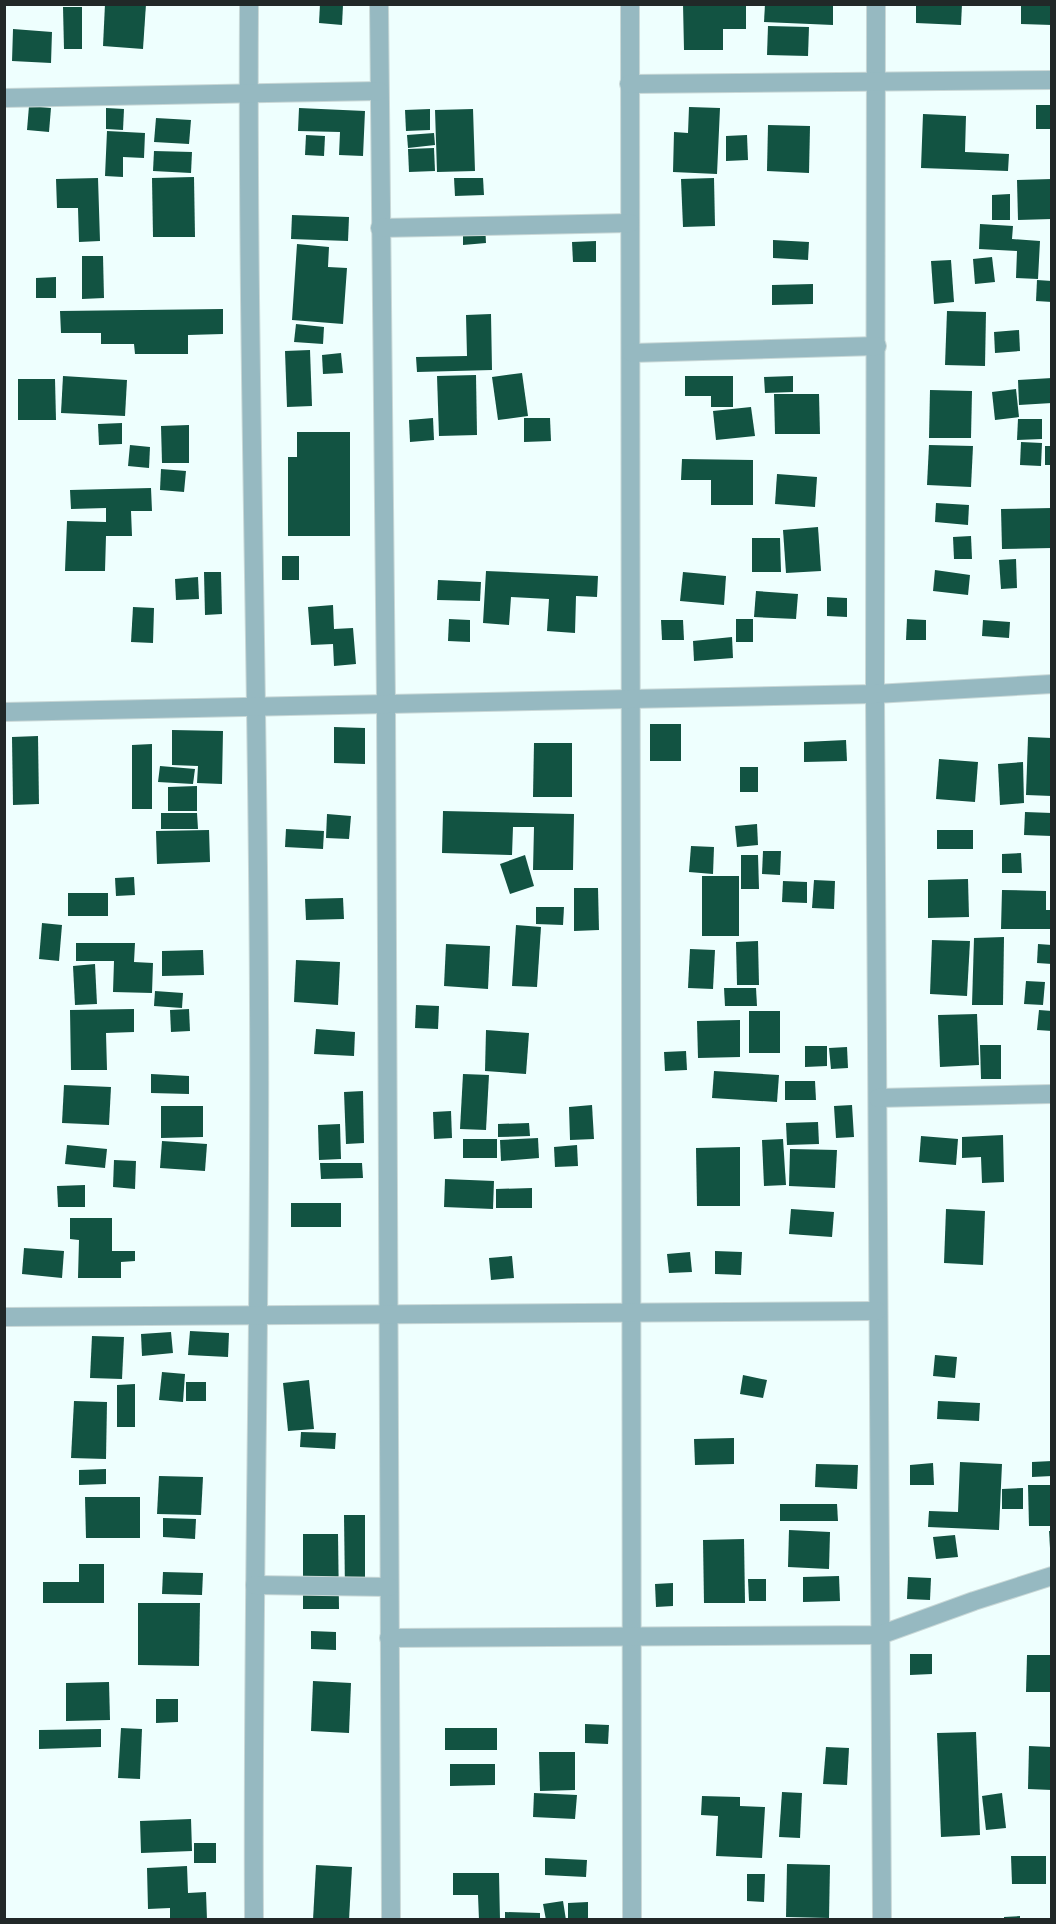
<svg xmlns="http://www.w3.org/2000/svg" width="1056" height="1924" font-family="Spectral,serif">
<style>
.building{fill:#125342}
.lines{fill:none;stroke-linecap:round;stroke-linejoin:round}
.minor-casing{stroke:#c9d8d7;stroke-width:20}
.minor{stroke:#96b9c1;stroke-width:18}
</style>
<rect width="100%" height="100%" fill="#eefffe"/>
<g class="building">
<polygon points="105,4 146,4 143,49 103,46"/>
<polygon points="320,4 343,5 342,25 319,23"/>
<polygon points="683,4 746,4 746,29 723,29 723,50 684,50"/>
<polygon points="765,4 833,4 833,25 764,22"/>
<polygon points="916,4 962,4 961,25 916,23"/>
<polygon points="1021,4 1052,4 1052,25 1021,24"/>
<polygon points="63,7 82,7 82,49 64,49"/>
<polygon points="768,26 809,27 808,56 767,55"/>
<polygon points="13,29 52,32 51,63 12,61"/>
<rect x="1036" y="105" width="16" height="24"/>
<polygon points="29,106 51,108 49,132 27,130"/>
<polygon points="689,107 720,108 717,174 673,172 674,132 688,133"/>
<polygon points="106,108 124,109 123,130 106,129"/>
<polygon points="299,108 365,111 363,156 339,155 340,132 298,131"/>
<polygon points="430,109 430,130 406,131 405,110"/>
<polygon points="473,109 475,171 437,172 435,110"/>
<polygon points="923,114 966,116 965,152 1009,154 1008,171 921,168"/>
<polygon points="156,118 191,120 189,144 154,142"/>
<polygon points="768,125 810,126 809,173 767,171"/>
<polygon points="107,131 145,133 144,158 123,157 123,177 105,176"/>
<polygon points="434,133 435,145 408,148 407,135"/>
<polygon points="306,135 325,136 324,156 305,155"/>
<polygon points="747,135 748,160 726,161 726,136"/>
<polygon points="434,148 435,171 409,172 408,149"/>
<polygon points="154,151 192,152 191,173 153,171"/>
<polygon points="194,177 195,237 153,237 152,178"/>
<polygon points="98,178 100,241 79,242 78,208 57,208 56,179"/>
<polygon points="454,178 483,178 484,195 455,196"/>
<polygon points="714,178 715,226 683,227 681,179"/>
<polygon points="1052,179 1052,219 1018,220 1017,180"/>
<polygon points="1010,194 1010,220 992,220 992,195"/>
<polygon points="292,215 349,217 348,241 291,239"/>
<polygon points="485,224 486,243 463,245 463,225"/>
<polygon points="980,224 1013,226 1012,239 1040,241 1038,279 1016,278 1017,251 979,249"/>
<polygon points="773,240 809,242 808,260 773,258"/>
<polygon points="596,241 596,262 573,262 572,242"/>
<polygon points="297,244 329,247 328,267 347,268 343,324 292,320"/>
<polygon points="82,256 103,256 104,298 82,299"/>
<polygon points="992,257 995,282 975,284 973,259"/>
<polygon points="951,260 954,302 934,304 931,261"/>
<polygon points="56,277 56,298 36,298 36,278"/>
<polygon points="1037,280 1052,281 1052,302 1036,301"/>
<polygon points="813,284 813,304 772,305 772,285"/>
<polygon points="223,309 223,334 188,335 188,354 135,354 134,344 101,344 101,333 61,333 60,311"/>
<polygon points="947,311 986,312 985,366 945,365"/>
<polygon points="491,314 492,370 417,372 416,357 467,356 466,315"/>
<polygon points="296,324 324,327 323,344 294,342"/>
<polygon points="1019,330 1020,351 995,353 994,332"/>
<polygon points="310,350 312,406 287,407 285,351"/>
<polygon points="341,353 343,373 323,374 322,355"/>
<polygon points="522,373 528,416 498,420 492,377"/>
<polygon points="476,375 477,435 439,436 437,376"/>
<polygon points="63,376 127,380 125,416 61,413"/>
<polygon points="685,376 733,376 733,407 711,407 711,396 685,396"/>
<polygon points="793,376 793,392 765,393 764,377"/>
<polygon points="1052,378 1052,403 1019,405 1018,380"/>
<polygon points="18,379 55,379 56,420 18,420"/>
<polygon points="1016,389 1019,417 995,420 992,392"/>
<polygon points="930,390 972,391 971,438 929,438"/>
<polygon points="774,394 819,394 820,434 775,434"/>
<polygon points="751,407 755,436 716,440 713,411"/>
<polygon points="433,418 434,440 410,442 409,420"/>
<polygon points="524,418 550,418 551,441 524,442"/>
<polygon points="1018,419 1042,419 1042,439 1017,440"/>
<polygon points="122,423 122,444 99,445 98,424"/>
<polygon points="189,425 189,463 162,463 161,426"/>
<polygon points="297,432 350,432 350,536 288,536 288,457 297,457"/>
<polygon points="1021,442 1042,443 1041,466 1020,465"/>
<polygon points="130,445 150,447 149,468 128,466"/>
<polygon points="929,445 973,446 971,487 927,485"/>
<rect x="1045" y="446" width="7" height="19"/>
<polygon points="682,459 753,460 753,505 711,505 711,480 681,480"/>
<polygon points="161,469 186,471 184,492 160,490"/>
<polygon points="777,474 817,477 815,507 775,504"/>
<polygon points="151,488 152,511 131,511 132,536 106,536 105,571 65,571 67,521 106,522 106,508 71,509 70,490"/>
<polygon points="936,503 969,505 968,525 935,522"/>
<polygon points="1052,508 1052,548 1002,549 1001,509"/>
<polygon points="818,527 821,571 786,573 783,530"/>
<polygon points="971,536 972,559 954,559 953,537"/>
<polygon points="752,538 780,538 781,572 752,572"/>
<rect x="282" y="556" width="17" height="24"/>
<polygon points="1016,559 1017,588 1001,589 999,560"/>
<polygon points="935,570 970,575 968,595 933,591"/>
<polygon points="486,571 598,576 597,597 576,596 575,633 547,631 549,599 511,597 509,625 483,623"/>
<polygon points="204,572 221,572 222,614 205,615"/>
<polygon points="683,572 726,576 724,605 680,601"/>
<polygon points="198,577 199,599 176,600 175,579"/>
<polygon points="438,580 481,582 480,601 437,600"/>
<polygon points="756,591 798,594 796,619 754,617"/>
<polygon points="827,597 847,598 847,617 827,616"/>
<polygon points="333,605 334,629 353,628 356,664 334,666 333,644 311,645 308,607"/>
<polygon points="133,607 154,608 153,643 131,642"/>
<polygon points="449,619 470,620 470,642 448,641"/>
<rect x="736" y="619" width="17" height="23"/>
<polygon points="907,619 926,620 926,640 906,640"/>
<polygon points="661,620 683,620 684,640 662,640"/>
<polygon points="983,620 1010,622 1009,638 982,636"/>
<polygon points="732,637 733,658 694,661 693,641"/>
<rect x="650" y="724" width="31" height="37"/>
<polygon points="334,727 365,728 365,764 334,763"/>
<polygon points="172,730 223,731 222,784 197,783 198,766 172,765"/>
<polygon points="38,736 39,804 13,805 12,737"/>
<polygon points="1028,737 1052,738 1052,796 1026,795"/>
<polygon points="846,740 847,761 804,762 804,742"/>
<polygon points="534,743 572,743 572,797 533,797"/>
<polygon points="152,744 152,809 132,809 132,745"/>
<polygon points="939,759 978,762 975,802 936,799"/>
<polygon points="1023,762 1024,803 1000,805 998,764"/>
<polygon points="160,766 195,769 193,784 158,782"/>
<rect x="740" y="767" width="18" height="25"/>
<polygon points="197,786 197,811 168,811 168,787"/>
<polygon points="443,811 574,814 573,870 533,870 534,827 513,827 512,855 442,853"/>
<polygon points="1025,812 1052,813 1052,836 1024,835"/>
<polygon points="161,813 197,813 198,829 161,829"/>
<polygon points="327,814 351,816 349,839 326,838"/>
<polygon points="757,824 758,845 737,847 735,826"/>
<polygon points="286,829 324,831 323,849 285,847"/>
<polygon points="209,830 210,862 157,864 156,831"/>
<rect x="937" y="830" width="36" height="19"/>
<polygon points="691,846 714,847 713,874 689,872"/>
<polygon points="763,851 781,851 780,875 762,874"/>
<polygon points="1021,853 1022,873 1002,873 1002,854"/>
<polygon points="525,855 534,886 510,894 500,864"/>
<polygon points="741,855 758,855 759,889 741,889"/>
<rect x="702" y="876" width="37" height="60"/>
<polygon points="134,877 135,895 116,896 115,878"/>
<polygon points="968,879 969,917 928,918 928,880"/>
<polygon points="814,880 835,881 834,909 812,908"/>
<polygon points="783,881 807,882 807,903 782,902"/>
<polygon points="574,888 598,888 599,930 574,931"/>
<polygon points="1002,890 1046,891 1046,910 1052,910 1052,929 1001,929"/>
<rect x="68" y="893" width="40" height="23"/>
<polygon points="343,898 344,919 306,920 305,899"/>
<polygon points="536,907 564,907 563,925 536,924"/>
<polygon points="42,923 62,925 59,961 39,959"/>
<polygon points="516,925 541,927 537,987 512,986"/>
<polygon points="1004,937 1003,1005 972,1005 974,938"/>
<polygon points="932,940 970,941 967,996 930,994"/>
<polygon points="758,941 759,985 737,985 736,942"/>
<polygon points="76,943 135,943 134,962 153,963 152,993 113,992 114,961 76,961"/>
<polygon points="446,944 490,946 488,989 444,986"/>
<polygon points="1038,944 1052,945 1052,964 1037,963"/>
<polygon points="690,949 715,950 713,989 688,988"/>
<polygon points="203,950 204,975 162,976 162,951"/>
<polygon points="296,960 340,962 338,1005 294,1002"/>
<polygon points="95,964 97,1004 75,1005 73,966"/>
<polygon points="1026,981 1045,982 1043,1005 1024,1004"/>
<polygon points="724,988 756,988 757,1006 725,1006"/>
<polygon points="155,991 183,993 182,1008 154,1006"/>
<polygon points="416,1005 439,1006 438,1029 415,1028"/>
<polygon points="134,1009 134,1032 106,1033 107,1070 71,1070 70,1010"/>
<polygon points="189,1009 190,1031 171,1032 170,1010"/>
<polygon points="1039,1010 1052,1011 1052,1031 1037,1030"/>
<rect x="749" y="1011" width="31" height="42"/>
<polygon points="977,1014 979,1065 940,1067 938,1015"/>
<polygon points="740,1020 740,1057 698,1058 697,1021"/>
<polygon points="316,1029 355,1032 354,1056 314,1054"/>
<polygon points="486,1030 529,1033 526,1074 485,1071"/>
<polygon points="980,1045 1001,1045 1001,1079 981,1079"/>
<polygon points="805,1046 827,1046 827,1066 805,1067"/>
<polygon points="847,1047 848,1068 831,1069 829,1048"/>
<polygon points="686,1051 687,1070 665,1071 664,1052"/>
<polygon points="714,1071 779,1075 777,1102 712,1098"/>
<polygon points="151,1074 189,1076 189,1094 151,1093"/>
<polygon points="463,1074 489,1075 486,1130 460,1129"/>
<polygon points="785,1081 815,1081 816,1100 785,1100"/>
<polygon points="64,1085 111,1087 109,1125 62,1123"/>
<polygon points="363,1091 364,1143 346,1144 344,1092"/>
<polygon points="592,1105 594,1139 570,1140 569,1107"/>
<polygon points="852,1105 854,1137 836,1138 834,1106"/>
<polygon points="161,1106 203,1106 203,1137 161,1138"/>
<polygon points="451,1111 452,1138 434,1139 433,1112"/>
<polygon points="818,1122 819,1144 787,1145 786,1123"/>
<polygon points="529,1123 530,1136 498,1137 498,1124"/>
<polygon points="340,1124 341,1159 319,1160 318,1125"/>
<polygon points="1003,1135 1004,1182 982,1183 981,1157 962,1158 962,1137"/>
<polygon points="921,1136 958,1139 956,1165 919,1162"/>
<polygon points="538,1138 539,1158 501,1161 500,1140"/>
<rect x="463" y="1139" width="34" height="19"/>
<polygon points="783,1139 786,1185 764,1186 762,1140"/>
<polygon points="162,1141 207,1144 205,1171 160,1168"/>
<polygon points="67,1145 107,1149 105,1168 65,1164"/>
<polygon points="577,1145 578,1166 555,1167 554,1147"/>
<polygon points="740,1147 740,1206 697,1206 696,1148"/>
<polygon points="790,1149 837,1150 835,1188 789,1186"/>
<polygon points="114,1160 136,1161 135,1189 113,1187"/>
<polygon points="320,1163 362,1163 363,1178 321,1179"/>
<polygon points="445,1179 494,1181 493,1209 444,1207"/>
<polygon points="85,1185 85,1207 58,1207 57,1186"/>
<polygon points="532,1188 532,1208 496,1208 496,1189"/>
<rect x="291" y="1203" width="50" height="24"/>
<polygon points="791,1209 834,1212 832,1237 789,1234"/>
<polygon points="946,1209 985,1211 983,1265 944,1263"/>
<polygon points="70,1218 112,1218 112,1251 135,1251 135,1261 121,1262 121,1278 78,1278 79,1240 70,1239"/>
<polygon points="24,1248 64,1251 62,1278 22,1274"/>
<polygon points="715,1251 742,1252 741,1275 715,1274"/>
<polygon points="690,1252 692,1272 669,1273 667,1254"/>
<polygon points="512,1256 514,1278 491,1280 489,1258"/>
<polygon points="190,1331 229,1333 228,1357 188,1355"/>
<polygon points="171,1332 173,1353 142,1356 141,1334"/>
<polygon points="92,1336 124,1337 122,1379 90,1378"/>
<polygon points="935,1355 957,1357 955,1378 933,1376"/>
<polygon points="162,1372 185,1374 183,1402 159,1400"/>
<polygon points="743,1375 767,1380 763,1398 740,1394"/>
<polygon points="309,1380 314,1429 288,1431 283,1383"/>
<rect x="186" y="1382" width="20" height="19"/>
<polygon points="135,1384 135,1427 117,1427 117,1385"/>
<polygon points="74,1401 107,1402 106,1459 71,1458"/>
<polygon points="938,1401 980,1403 979,1421 937,1419"/>
<polygon points="301,1432 336,1433 335,1449 300,1447"/>
<polygon points="734,1438 734,1464 695,1465 694,1439"/>
<polygon points="1052,1461 1052,1476 1032,1477 1032,1462"/>
<polygon points="960,1462 1002,1464 999,1530 928,1527 929,1511 958,1512"/>
<polygon points="933,1463 934,1485 910,1485 910,1465"/>
<polygon points="816,1464 858,1465 857,1489 815,1487"/>
<polygon points="106,1469 106,1484 79,1485 79,1470"/>
<polygon points="159,1476 203,1477 201,1515 157,1514"/>
<polygon points="1028,1485 1052,1485 1052,1526 1029,1526"/>
<polygon points="1023,1488 1023,1509 1002,1509 1002,1489"/>
<polygon points="85,1497 140,1497 140,1538 86,1538"/>
<polygon points="780,1504 837,1504 838,1521 780,1521"/>
<polygon points="344,1515 365,1515 365,1590 345,1590"/>
<polygon points="163,1518 196,1519 195,1539 163,1537"/>
<polygon points="789,1530 830,1532 829,1569 788,1567"/>
<polygon points="1049,1531 1052,1531 1052,1548 1050,1548"/>
<polygon points="303,1534 338,1534 339,1609 303,1609"/>
<polygon points="955,1535 958,1557 936,1559 933,1537"/>
<polygon points="744,1539 745,1603 704,1603 703,1540"/>
<polygon points="79,1564 104,1564 104,1603 43,1603 43,1582 79,1582"/>
<polygon points="163,1572 203,1573 202,1595 162,1594"/>
<polygon points="839,1576 840,1601 803,1602 803,1577"/>
<polygon points="908,1577 931,1578 930,1600 907,1599"/>
<polygon points="748,1579 766,1579 766,1601 749,1601"/>
<polygon points="673,1583 673,1606 656,1607 655,1584"/>
<polygon points="138,1603 200,1603 199,1666 138,1665"/>
<polygon points="311,1631 336,1632 336,1650 311,1649"/>
<polygon points="910,1654 932,1654 932,1674 910,1675"/>
<polygon points="1027,1655 1052,1655 1052,1692 1026,1692"/>
<polygon points="313,1681 351,1683 349,1733 311,1731"/>
<polygon points="109,1682 110,1720 66,1721 66,1683"/>
<polygon points="156,1699 178,1699 178,1722 156,1723"/>
<polygon points="585,1724 609,1725 608,1744 585,1743"/>
<polygon points="121,1728 142,1729 140,1779 118,1778"/>
<rect x="445" y="1728" width="52" height="22"/>
<polygon points="101,1729 101,1747 39,1749 39,1730"/>
<polygon points="976,1732 980,1835 941,1837 937,1733"/>
<polygon points="1029,1746 1052,1747 1052,1790 1028,1789"/>
<polygon points="826,1747 849,1748 847,1785 823,1784"/>
<polygon points="539,1752 575,1752 575,1790 540,1791"/>
<polygon points="450,1764 495,1764 495,1785 450,1786"/>
<polygon points="782,1792 802,1793 800,1838 779,1837"/>
<polygon points="534,1793 577,1795 575,1819 533,1817"/>
<polygon points="1002,1793 1006,1828 986,1830 982,1796"/>
<polygon points="702,1796 740,1797 740,1806 765,1807 762,1858 716,1856 718,1816 701,1815"/>
<polygon points="191,1819 192,1851 141,1853 140,1821"/>
<rect x="194" y="1843" width="22" height="20"/>
<polygon points="1011,1856 1046,1856 1046,1884 1012,1884"/>
<polygon points="545,1858 587,1860 586,1877 545,1875"/>
<polygon points="787,1864 830,1865 829,1918 786,1917"/>
<polygon points="316,1865 352,1867 349,1920 313,1920"/>
<polygon points="187,1866 188,1893 206,1892 207,1920 170,1920 170,1908 148,1909 147,1868"/>
<polygon points="453,1873 499,1873 500,1920 479,1920 478,1895 453,1895"/>
<polygon points="747,1874 765,1874 764,1902 747,1901"/>
<polygon points="563,1901 566,1920 546,1920 543,1904"/>
<polygon points="588,1902 588,1920 568,1920 568,1903"/>
<polygon points="505,1912 540,1913 540,1920 505,1920"/>
<polygon points="1020,1916 1020,1920 1004,1920 1004,1917"/>
</g>
<g class="lines">
<defs>
<g id="minor">
<path d="M249 4C247 338 258 672 259 1005 261 1310 252 1615 254 1920"/>
<polyline points="379,4 386,704 391,1920"/>
<polyline points="630,4 632,1920"/>
<polyline points="876,4 875,694 882,1920"/>
<polyline points="629,84 1052,80"/>
<polyline points="4,98 379,91"/>
<polyline points="380,228 630,223"/>
<polyline points="632,353 877,346"/>
<polyline points="4,712 875,694 1052,684"/>
<polyline points="878,1098 1052,1094"/>
<polyline points="4,1317 877,1311"/>
<polyline points="255,1585 389,1587"/>
<polyline points="389,1638 880,1635 974,1601 1052,1576"/>
</g>
</defs>
<use href="#minor" class="minor-casing"/>
<use href="#minor" class="minor"/>
</g>
<rect width="1056" height="1924" fill="none" stroke="#212828" stroke-width="12"/>
</svg>
